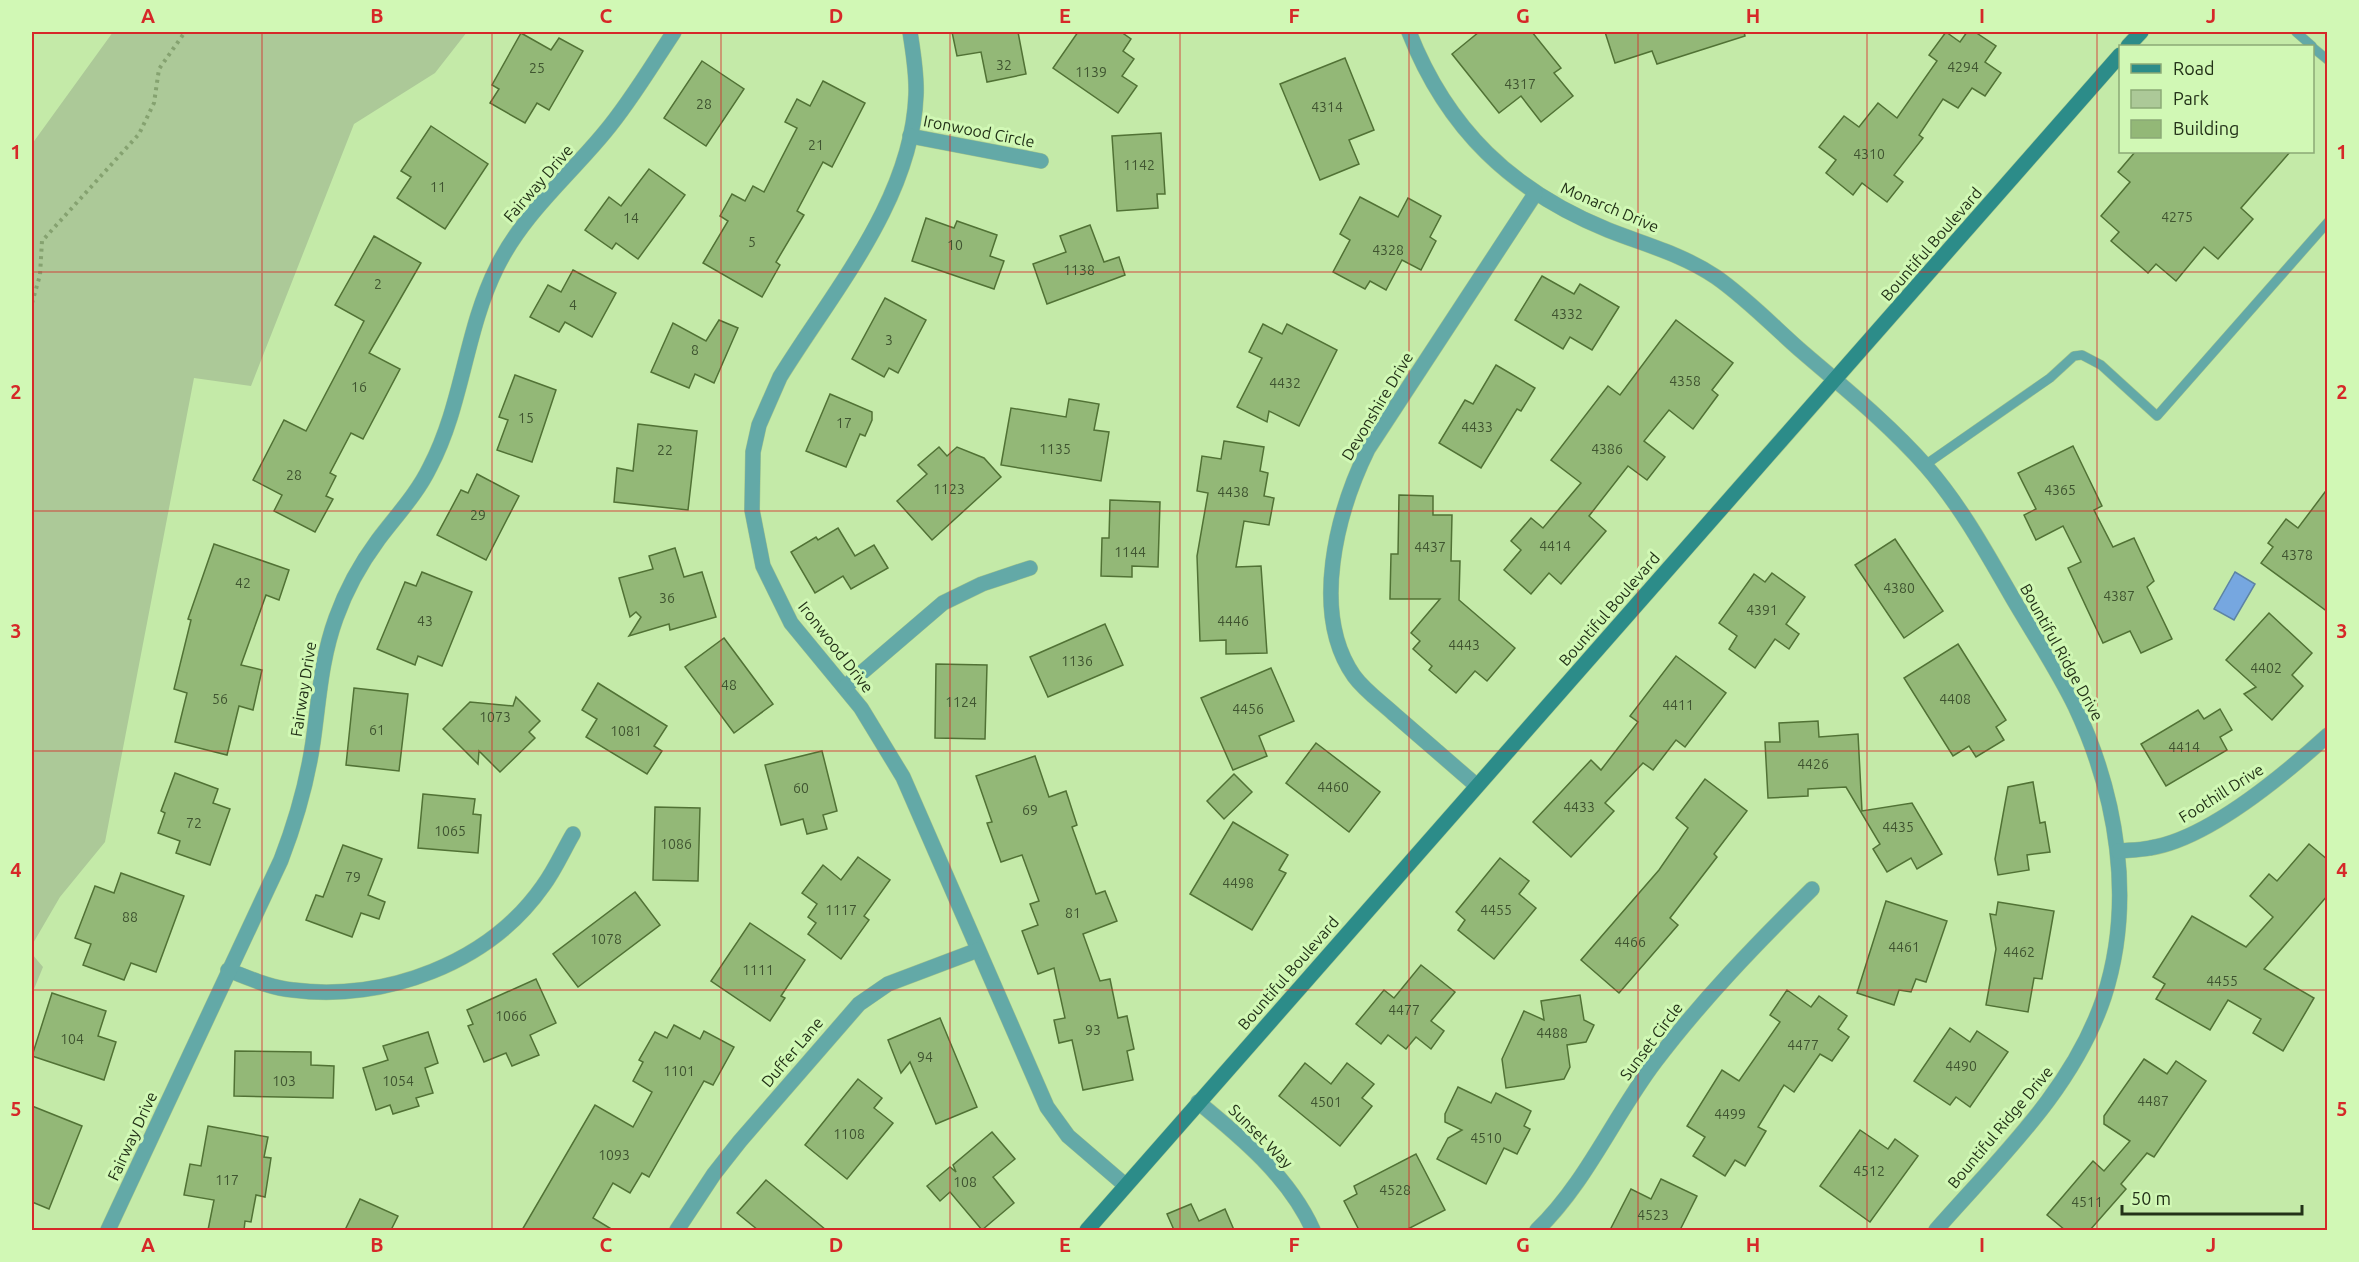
<svg xmlns="http://www.w3.org/2000/svg" width="2359" height="1262" font-family="Ubuntu,sans-serif">
<style>
.green{fill:#acc998}
.water{fill:#76a7e0;stroke:#5d84a4;stroke-width:1.5}
.building{fill:#93b877;stroke:#517235;stroke-width:1.5}
.lines{fill:none;stroke-linecap:round;stroke-linejoin:round}
.lane-casing{stroke:#a4c58b;stroke-width:10}
.street-casing{stroke:#a4c58b;stroke-width:16}
.secondary-casing{stroke:#a4c58b;stroke-width:16}
.path{stroke:#85a270;stroke-width:4;stroke-dasharray:3 4.5;stroke-linecap:butt}
.lane{stroke:#63a9a7;stroke-width:9}
.street{stroke:#63a9a7;stroke-width:15}
.secondary{stroke:#2c8c89;stroke-width:15}
.grid{fill:none;stroke:#d62828;stroke-width:1.5;stroke-opacity:0.55}
.labels{text-anchor:middle;dominant-baseline:central;stroke-width:6;stroke-linejoin:round;paint-order:stroke}
.number-label{font-size:14px;fill:#3f5430}
.street-label{font-size:16px;fill:#233218;stroke:#d1f8b5}
.neatline{fill:none;stroke:#d62828;stroke-width:2}
.grid-label{font-size:20px;text-anchor:middle;font-weight:bold;fill:#d62828}
</style>
<rect width="100%" height="100%" fill="#c4eaa8"/>
<g class="green">
<polygon points="113,32 467,32 435,73 354,124 251,386 194,378 105,842 60,897 32,945 32,144"/>
<polygon points="32,954 43,967 32,994"/>
</g>
<polygon class="water" points="2235,572 2255,584 2234,620 2214,609"/>
<g class="building">
<polygon points="952,32 1018,32 1026,74 987,82 981,52 957,56"/>
<polygon points="1078,32 1121,32 1131,39 1123,51 1134,59 1122,76 1137,86 1118,113 1053,68"/>
<polygon points="1479,32 1532,32 1561,68 1554,73 1573,96 1541,122 1521,96 1499,113 1452,54"/>
<polygon points="1605,32 1744,32 1745,36 1657,64 1652,51 1615,63"/>
<polygon points="1946,32 1960,42 1967,32 1975,32 1996,46 1985,62 2001,73 1985,96 1972,88 1958,108 1943,99 1919,135 1923,138 1894,175 1903,182 1887,202 1862,183 1853,195 1826,173 1836,160 1819,147 1844,116 1859,127 1878,103 1897,118 1937,61 1929,55"/>
<polygon points="521,33 551,50 559,38 583,51 549,110 537,103 525,123 490,103 499,89 492,85"/>
<polygon points="1345,58 1374,130 1349,140 1359,164 1320,180 1280,84"/>
<polygon points="702,61 744,89 706,146 664,118"/>
<polygon points="823,81 865,103 832,167 823,162 797,211 804,215 776,262 780,265 762,297 703,263 728,221 720,216 732,194 745,201 753,186 764,192 797,128 785,122 797,99 810,106"/>
<polygon points="431,126 488,164 445,229 397,198 411,177 401,171"/>
<polygon points="1161,133 1165,194 1157,194 1158,208 1117,211 1112,136"/>
<polygon points="2135,152 2290,152 2241,208 2253,219 2218,259 2204,247 2176,281 2156,264 2148,273 2111,241 2119,232 2101,216 2130,182 2118,172"/>
<polygon points="649,169 685,195 638,259 616,243 612,249 585,230 609,197 621,206"/>
<polygon points="1360,197 1398,217 1408,198 1441,216 1430,237 1436,241 1421,270 1402,260 1386,290 1370,281 1365,289 1333,272 1350,240 1340,234"/>
<polygon points="926,218 954,228 957,221 997,235 990,256 1004,261 994,289 912,261"/>
<polygon points="1090,225 1104,262 1119,257 1125,275 1047,304 1033,264 1066,252 1060,236"/>
<polygon points="374,236 421,263 369,353 400,369 363,439 351,433 330,473 336,476 326,496 333,499 315,532 274,511 282,495 253,480 284,420 306,431 364,321 335,305"/>
<polygon points="573,270 616,293 592,337 565,322 559,332 530,317 548,285 561,292"/>
<polygon points="1542,276 1574,294 1580,284 1619,307 1592,350 1570,337 1563,349 1515,320"/>
<polygon points="885,298 926,320 898,373 889,368 884,377 852,359"/>
<polygon points="719,320 738,328 714,383 695,374 689,388 651,372 673,323 706,341"/>
<polygon points="1676,320 1733,363 1712,390 1718,395 1693,429 1669,410 1644,441 1665,457 1647,480 1628,466 1589,516 1606,531 1561,584 1549,573 1531,594 1504,570 1521,550 1511,541 1531,518 1543,528 1581,483 1551,460 1608,386 1620,395"/>
<polygon points="1263,324 1282,334 1287,324 1337,350 1299,426 1269,411 1267,422 1237,407 1262,358 1249,352"/>
<polygon points="1496,365 1535,388 1521,411 1517,409 1481,468 1439,443 1465,400 1473,404"/>
<polygon points="515,375 556,390 532,462 497,450 508,420 499,417"/>
<polygon points="830,394 872,412 872,420 865,436 860,434 846,467 806,451"/>
<polygon points="1069,399 1099,404 1094,430 1109,432 1101,481 1001,465 1011,408 1066,417"/>
<polygon points="638,424 697,431 688,510 614,502 617,468 633,471"/>
<polygon points="1224,441 1264,447 1260,471 1268,473 1264,496 1274,498 1269,525 1244,521 1236,567 1261,566 1267,653 1226,654 1226,640 1200,641 1197,556 1208,493 1197,491 1202,456 1221,459"/>
<polygon points="2073,446 2102,506 2094,510 2113,547 2134,538 2154,581 2147,587 2172,639 2141,653 2130,631 2103,643 2068,568 2081,562 2063,526 2036,540 2024,515 2036,509 2018,473"/>
<polygon points="939,447 947,456 957,447 984,458 1001,477 932,540 897,501 927,474 918,465"/>
<polygon points="477,474 519,496 486,560 437,535 461,490 468,493"/>
<polygon points="2328,488 2328,612 2261,563 2273,547 2268,543 2286,519 2298,528"/>
<polygon points="1399,495 1433,496 1433,515 1452,515 1451,561 1460,561 1459,600 1515,648 1487,681 1475,671 1456,693 1429,670 1432,666 1413,649 1420,641 1411,633 1440,599 1390,599 1391,554 1398,554"/>
<polygon points="1110,500 1160,502 1158,567 1132,566 1132,577 1101,576 1102,538 1109,538"/>
<polygon points="838,528 855,556 874,545 888,568 851,589 843,576 815,593 791,552 816,537 818,540"/>
<polygon points="1895,539 1943,611 1904,638 1855,565"/>
<polygon points="214,544 289,570 279,600 266,595 241,665 262,670 253,710 239,706 227,755 175,742 187,693 174,689 191,620 188,619"/>
<polygon points="675,548 684,577 702,572 716,617 670,630 669,624 629,636 641,617 636,612 630,617 619,578 653,569 649,556"/>
<polygon points="422,572 472,592 442,666 418,656 415,665 377,649 405,582 416,586"/>
<polygon points="1772,573 1805,597 1786,624 1799,634 1789,649 1775,639 1755,668 1729,649 1737,636 1719,623 1754,574 1765,582"/>
<polygon points="2269,613 2312,653 2292,675 2303,686 2272,720 2244,694 2256,687 2226,660"/>
<polygon points="1105,624 1123,665 1048,697 1030,657"/>
<polygon points="724,638 773,704 734,733 685,667"/>
<polygon points="1958,644 2006,720 1996,727 2004,740 1976,757 1969,746 1953,756 1904,678"/>
<polygon points="1676,656 1726,693 1685,747 1676,740 1653,770 1643,763 1605,803 1614,811 1571,857 1533,822 1591,760 1601,770 1638,722 1630,716"/>
<polygon points="936,664 987,665 985,739 935,738"/>
<polygon points="1271,668 1294,721 1259,736 1267,756 1233,770 1201,698"/>
<polygon points="598,683 667,726 654,746 662,751 647,774 586,737 597,719 582,710"/>
<polygon points="354,688 408,694 399,771 346,765"/>
<polygon points="516,697 540,721 529,732 535,738 500,772 479,751 478,764 443,729 470,702 513,706"/>
<polygon points="2220,709 2232,730 2220,737 2227,750 2166,786 2141,744 2198,710 2204,719"/>
<polygon points="1818,721 1819,737 1858,734 1862,811 1912,803 1942,854 1917,869 1911,858 1887,872 1873,849 1880,844 1846,787 1808,789 1808,796 1768,798 1765,742 1780,742 1779,723"/>
<polygon points="1316,743 1380,792 1349,832 1286,783"/>
<polygon points="822,751 837,811 823,815 827,829 807,834 803,819 781,825 765,765"/>
<polygon points="1035,756 1049,797 1066,791 1077,825 1072,827 1096,894 1105,891 1117,921 1083,934 1100,981 1110,979 1118,1018 1127,1016 1134,1049 1127,1051 1133,1080 1083,1090 1072,1040 1059,1043 1054,1020 1065,1018 1054,968 1038,974 1022,931 1038,925 1030,904 1039,901 1022,855 1001,862 987,823 992,822 976,776"/>
<polygon points="175,773 218,789 213,803 230,809 210,865 176,853 180,841 158,833 165,813 161,811"/>
<polygon points="1234,774 1252,792 1224,819 1207,801"/>
<polygon points="1705,779 1747,811 1714,854 1717,857 1670,918 1678,925 1619,993 1581,960 1659,870 1688,828 1676,818"/>
<polygon points="2033,782 2040,823 2045,822 2050,852 2027,855 2029,870 1998,875 1995,859 2008,787"/>
<polygon points="423,794 475,799 473,814 481,815 478,853 418,848"/>
<polygon points="655,807 700,808 698,881 653,880"/>
<polygon points="1233,822 1288,855 1279,870 1286,873 1252,930 1190,894"/>
<polygon points="2309,844 2328,860 2328,895 2264,969 2314,998 2283,1051 2253,1033 2261,1019 2228,1000 2210,1030 2156,999 2165,984 2153,977 2192,916 2246,947 2273,917 2250,896 2269,874 2277,881"/>
<polygon points="343,845 382,859 368,895 385,902 379,919 361,913 352,937 306,920 316,895 323,897"/>
<polygon points="858,857 890,880 864,916 869,920 841,959 808,934 816,923 808,917 817,904 802,893 823,865 841,880"/>
<polygon points="1500,858 1529,881 1519,894 1536,908 1494,959 1458,930 1465,920 1456,912"/>
<polygon points="121,873 184,896 156,972 131,963 124,980 83,965 91,944 75,938 95,886 114,893"/>
<polygon points="635,892 660,925 578,987 553,954"/>
<polygon points="1886,901 1947,921 1926,982 1916,979 1911,992 1899,990 1894,1005 1857,993"/>
<polygon points="1998,902 2054,911 2042,979 2034,978 2028,1012 1986,1005 1996,949 1990,914 1996,915"/>
<polygon points="750,923 805,960 781,996 785,998 770,1021 711,981"/>
<polygon points="1421,965 1455,992 1431,1021 1444,1031 1431,1049 1416,1037 1406,1049 1388,1035 1381,1044 1356,1024 1384,990 1394,998"/>
<polygon points="536,979 556,1023 530,1035 539,1055 512,1066 506,1053 484,1062 468,1026 473,1024 467,1010"/>
<polygon points="1787,990 1811,1007 1819,996 1847,1016 1838,1029 1849,1037 1832,1061 1820,1054 1794,1092 1784,1085 1758,1127 1766,1131 1745,1166 1735,1160 1725,1176 1693,1156 1705,1137 1687,1126 1722,1070 1739,1081 1780,1022 1770,1015"/>
<polygon points="52,993 106,1011 98,1036 116,1042 104,1080 32,1056"/>
<polygon points="1580,995 1584,1020 1594,1025 1586,1042 1567,1045 1570,1067 1564,1079 1506,1088 1502,1059 1524,1011 1544,1020 1541,1001"/>
<polygon points="940,1018 977,1107 936,1124 910,1062 901,1073 888,1040"/>
<polygon points="674,1025 700,1039 704,1031 734,1047 713,1085 704,1081 649,1177 642,1173 630,1193 613,1183 593,1218 613,1230 522,1230 595,1105 633,1127 652,1092 633,1081 643,1062 639,1060 655,1032 667,1038"/>
<polygon points="1950,1028 1970,1042 1977,1031 2008,1052 1970,1107 1956,1097 1950,1105 1914,1081"/>
<polygon points="428,1032 438,1063 425,1068 433,1093 416,1098 419,1106 393,1114 390,1105 376,1110 363,1068 388,1060 383,1046"/>
<polygon points="235,1051 311,1052 311,1065 334,1066 333,1098 234,1096"/>
<polygon points="2144,1059 2167,1074 2176,1061 2206,1081 2154,1157 2147,1153 2121,1184 2126,1189 2090,1230 2065,1230 2047,1215 2093,1161 2104,1171 2130,1141 2104,1124 2104,1116"/>
<polygon points="1305,1063 1331,1084 1347,1063 1374,1084 1362,1098 1372,1106 1340,1146 1279,1096"/>
<polygon points="858,1079 882,1098 874,1108 893,1123 847,1179 805,1145"/>
<polygon points="1458,1087 1491,1103 1496,1093 1531,1111 1524,1126 1530,1129 1517,1154 1504,1148 1486,1184 1437,1159 1448,1138 1462,1130 1445,1122 1445,1114"/>
<polygon points="32,1106 82,1126 49,1209 32,1202"/>
<polygon points="208,1126 268,1137 264,1157 271,1158 265,1197 256,1195 251,1222 245,1221 244,1230 208,1230 214,1200 184,1195 190,1164 201,1166"/>
<polygon points="1860,1130 1888,1149 1895,1139 1918,1156 1870,1222 1820,1186"/>
<polygon points="992,1132 1015,1159 993,1177 1014,1203 982,1230 950,1192 940,1201 927,1186 950,1167 956,1172 953,1165"/>
<polygon points="1416,1154 1445,1210 1406,1230 1359,1230 1344,1201 1357,1194 1354,1186"/>
<polygon points="1661,1179 1697,1196 1680,1230 1610,1230 1631,1189 1651,1199"/>
<polygon points="766,1180 826,1230 758,1230 737,1213"/>
<polygon points="360,1199 398,1216 391,1230 345,1230"/>
<polygon points="1191,1204 1199,1221 1225,1209 1234,1230 1174,1230 1167,1214"/>
</g>
<g class="lines">
<defs>
<g id="lane">
<polyline points="2296,32 2312,46"/>
<polyline points="2312,47 2328,60"/>
<polyline points="1925,465 2050,378 2074,356 2082,355 2101,365 2157,416 2328,222"/>
</g>
<g id="street">
<path d="M910 32C913 52 917 74 916 95 912 200 833 291 780 377L759 425 753 452 752 510 763 566 791 623 861 708 903 777 1047 1107 1068 1136 1125 1185"/>
<path d="M1409 32C1447 129 1512 191 1608 230 1646 245 1682 254 1716 277 1746 298 1772 325 1799 349 1843 387 1888 423 1926 466 1961 506 1986 552 2012 597 2033 633 2057 669 2075 706 2117 795 2135 901 2104 997 2073 1090 1999 1158 1936 1230"/>
<polyline points="910,136 1041,161"/>
<polyline points="845,687 943,603 982,584 1030,568"/>
<path d="M1477 786C1449 762 1422 738 1394 714 1381 702 1365 691 1354 676 1310 613 1337 512 1368 449L1535 194"/>
<path d="M2118 851C2129 850 2140 850 2150 848 2208 839 2285 774 2328 735"/>
<path d="M228 970C249 978 270 988 293 990 385 1002 489 963 543 886 555 870 563 851 573 834"/>
<path d="M1198 1102C1242 1138 1289 1177 1313 1230"/>
<path d="M108 1230 281 860C296 821 307 783 313 742 319 700 321 659 336 618 346 590 361 563 378 540 396 516 417 494 430 467 463 404 465 331 497 267 523 214 568 177 605 132 631 101 652 65 674 32"/>
<polyline points="677,1230 714,1174 740,1141 859,1004 888,984 978,950"/>
<path d="M1537 1230C1586 1183 1614 1116 1655 1062 1702 1000 1756 944 1812 889"/>
</g>
<g id="secondary">
<polyline points="2128,46 2141,32"/>
<polyline points="1087,1230 2120,55"/>
</g>
</defs>
<use href="#lane" class="lane-casing"/>
<use href="#street" class="street-casing"/>
<use href="#secondary" class="secondary-casing"/>
<polyline class="path" points="32,303 40,275 42,241 139,134 154,103 159,69 185,32"/>
<use href="#lane" class="lane"/>
<use href="#street" class="street"/>
<use href="#secondary" class="secondary"/>
</g>
<path class="grid" d="M262 32V1230M492 32V1230M721 32V1230M950 32V1230M1180 32V1230M1409 32V1230M1638 32V1230M1867 32V1230M2097 32V1230M32 272H2328M32 511H2328M32 751H2328M32 990H2328"/>
<g class="labels">
<g class="number-label">
<text x="1004" y="65">32</text>
<text x="1963" y="67">4294</text>
<text x="537" y="68">25</text>
<text x="1091" y="72">1139</text>
<text x="1520" y="84">4317</text>
<text x="704" y="104">28</text>
<text x="1327" y="107">4314</text>
<text x="816" y="145">21</text>
<text x="1869" y="154">4310</text>
<text x="1139" y="165">1142</text>
<text x="438" y="187">11</text>
<text x="2177" y="217">4275</text>
<text x="631" y="218">14</text>
<text x="752" y="242">5</text>
<text x="955" y="245">10</text>
<text x="1388" y="250">4328</text>
<text x="1079" y="270">1138</text>
<text x="378" y="284">2</text>
<text x="573" y="305">4</text>
<text x="1567" y="314">4332</text>
<text x="889" y="340">3</text>
<text x="695" y="350">8</text>
<text x="1685" y="381">4358</text>
<text x="1285" y="383">4432</text>
<text x="359" y="387">16</text>
<text x="526" y="418">15</text>
<text x="844" y="423">17</text>
<text x="1477" y="427">4433</text>
<text x="1055" y="449">1135</text>
<text x="1607" y="449">4386</text>
<text x="665" y="450">22</text>
<text x="294" y="475">28</text>
<text x="949" y="489">1123</text>
<text x="2060" y="490">4365</text>
<text x="1233" y="492">4438</text>
<text x="478" y="515">29</text>
<text x="1555" y="546">4414</text>
<text x="1430" y="547">4437</text>
<text x="1130" y="552">1144</text>
<text x="2297" y="555">4378</text>
<text x="243" y="583">42</text>
<text x="1899" y="588">4380</text>
<text x="2119" y="596">4387</text>
<text x="667" y="598">36</text>
<text x="1762" y="610">4391</text>
<text x="425" y="621">43</text>
<text x="1233" y="621">4446</text>
<text x="1464" y="645">4443</text>
<text x="1077" y="661">1136</text>
<text x="2266" y="668">4402</text>
<text x="729" y="685">48</text>
<text x="220" y="699">56</text>
<text x="1955" y="699">4408</text>
<text x="961" y="702">1124</text>
<text x="1678" y="705">4411</text>
<text x="1248" y="709">4456</text>
<text x="495" y="717">1073</text>
<text x="377" y="730">61</text>
<text x="626" y="731">1081</text>
<text x="2184" y="747">4414</text>
<text x="1813" y="764">4426</text>
<text x="1333" y="787">4460</text>
<text x="801" y="788">60</text>
<text x="1579" y="807">4433</text>
<text x="1030" y="810">69</text>
<text x="194" y="823">72</text>
<text x="1898" y="827">4435</text>
<text x="450" y="831">1065</text>
<text x="676" y="844">1086</text>
<text x="353" y="877">79</text>
<text x="1238" y="883">4498</text>
<text x="841" y="910">1117</text>
<text x="1496" y="910">4455</text>
<text x="1073" y="913">81</text>
<text x="130" y="917">88</text>
<text x="606" y="939">1078</text>
<text x="1630" y="942">4466</text>
<text x="1904" y="947">4461</text>
<text x="2019" y="952">4462</text>
<text x="758" y="970">1111</text>
<text x="2222" y="981">4455</text>
<text x="1404" y="1010">4477</text>
<text x="511" y="1016">1066</text>
<text x="1093" y="1030">93</text>
<text x="1552" y="1033">4488</text>
<text x="72" y="1039">104</text>
<text x="1803" y="1045">4477</text>
<text x="925" y="1057">94</text>
<text x="1961" y="1066">4490</text>
<text x="679" y="1071">1101</text>
<text x="284" y="1081">103</text>
<text x="398" y="1081">1054</text>
<text x="2153" y="1101">4487</text>
<text x="1326" y="1102">4501</text>
<text x="1730" y="1114">4499</text>
<text x="849" y="1134">1108</text>
<text x="1486" y="1138">4510</text>
<text x="614" y="1155">1093</text>
<text x="1869" y="1171">4512</text>
<text x="227" y="1180">117</text>
<text x="965" y="1182">108</text>
<text x="1395" y="1190">4528</text>
<text x="2087" y="1202">4511</text>
<text x="1653" y="1215">4523</text>
</g>
<g class="street-label">
<text transform="translate(979 131) rotate(11)">Ironwood Circle</text>
<text transform="translate(538 183) rotate(-49)">Fairway Drive</text>
<text transform="translate(1610 207) rotate(23)">Monarch Drive</text>
<text transform="translate(1931 244) rotate(-49)">Bountiful Boulevard</text>
<text transform="translate(1377 406) rotate(-59)">Devonshire Drive</text>
<text transform="translate(1609 609) rotate(-49)">Bountiful Boulevard</text>
<text transform="translate(836 647) rotate(52)">Ironwood Drive</text>
<text transform="translate(2062 652) rotate(61)">Bountiful Ridge Drive</text>
<text transform="translate(303 689) rotate(-81)">Fairway Drive</text>
<text transform="translate(2221 793) rotate(-32)">Foothill Drive</text>
<text transform="translate(1288 973) rotate(-49)">Bountiful Boulevard</text>
<text transform="translate(1651 1041) rotate(-53)">Sunset Circle</text>
<text transform="translate(792 1052) rotate(-50)">Duffer Lane</text>
<text transform="translate(2000 1127) rotate(-50)">Bountiful Ridge Drive</text>
<text transform="translate(132 1136) rotate(-65)">Fairway Drive</text>
<text transform="translate(1261 1136) rotate(45)">Sunset Way</text>
</g>
</g>
<rect width="2359" height="1262" fill="none" stroke="#d1f8b5" stroke-width="66"/>
<rect x="2119" y="45" width="195" height="108" fill="#d1f8b5" stroke="#8ba976" stroke-width="1.5"/>
<rect x="2131" y="64" width="30" height="9" fill="#2c8c89" stroke="#8ba976" stroke-width="1.5"/>
<text x="2173" y="75" font-size="18" fill="#233218">Road</text>
<rect x="2131" y="90" width="30" height="18" fill="#acc998" stroke="#8ba976" stroke-width="1.5"/>
<text x="2173" y="105" font-size="18" fill="#233218">Park</text>
<rect x="2131" y="120" width="30" height="18" fill="#93b877" stroke="#8ba976" stroke-width="1.5"/>
<text x="2173" y="135" font-size="18" fill="#233218">Building</text>
<path d="M2122 1205v9h180v-9" fill="none" stroke="#233218" stroke-width="3"/>
<text x="2131" y="1205" font-size="18" fill="#233218" stroke="#d1f8b5" stroke-width="4.5" paint-order="stroke">50 m</text>
<rect x="33" y="33" width="2293" height="1196" class="neatline"/>
<g class="grid-label">
<text x="148" y="23">A</text>
<text x="377" y="23">B</text>
<text x="606" y="23">C</text>
<text x="836" y="23">D</text>
<text x="1065" y="23">E</text>
<text x="1294" y="23">F</text>
<text x="1523" y="23">G</text>
<text x="1753" y="23">H</text>
<text x="1982" y="23">I</text>
<text x="2211" y="23">J</text>
<text x="16" y="159">1</text>
<text x="2342" y="159">1</text>
<text x="16" y="399">2</text>
<text x="2342" y="399">2</text>
<text x="16" y="638">3</text>
<text x="2342" y="638">3</text>
<text x="16" y="877">4</text>
<text x="2342" y="877">4</text>
<text x="16" y="1116">5</text>
<text x="2342" y="1116">5</text>
<text x="148" y="1252">A</text>
<text x="377" y="1252">B</text>
<text x="606" y="1252">C</text>
<text x="836" y="1252">D</text>
<text x="1065" y="1252">E</text>
<text x="1294" y="1252">F</text>
<text x="1523" y="1252">G</text>
<text x="1753" y="1252">H</text>
<text x="1982" y="1252">I</text>
<text x="2211" y="1252">J</text>
</g>
</svg>
